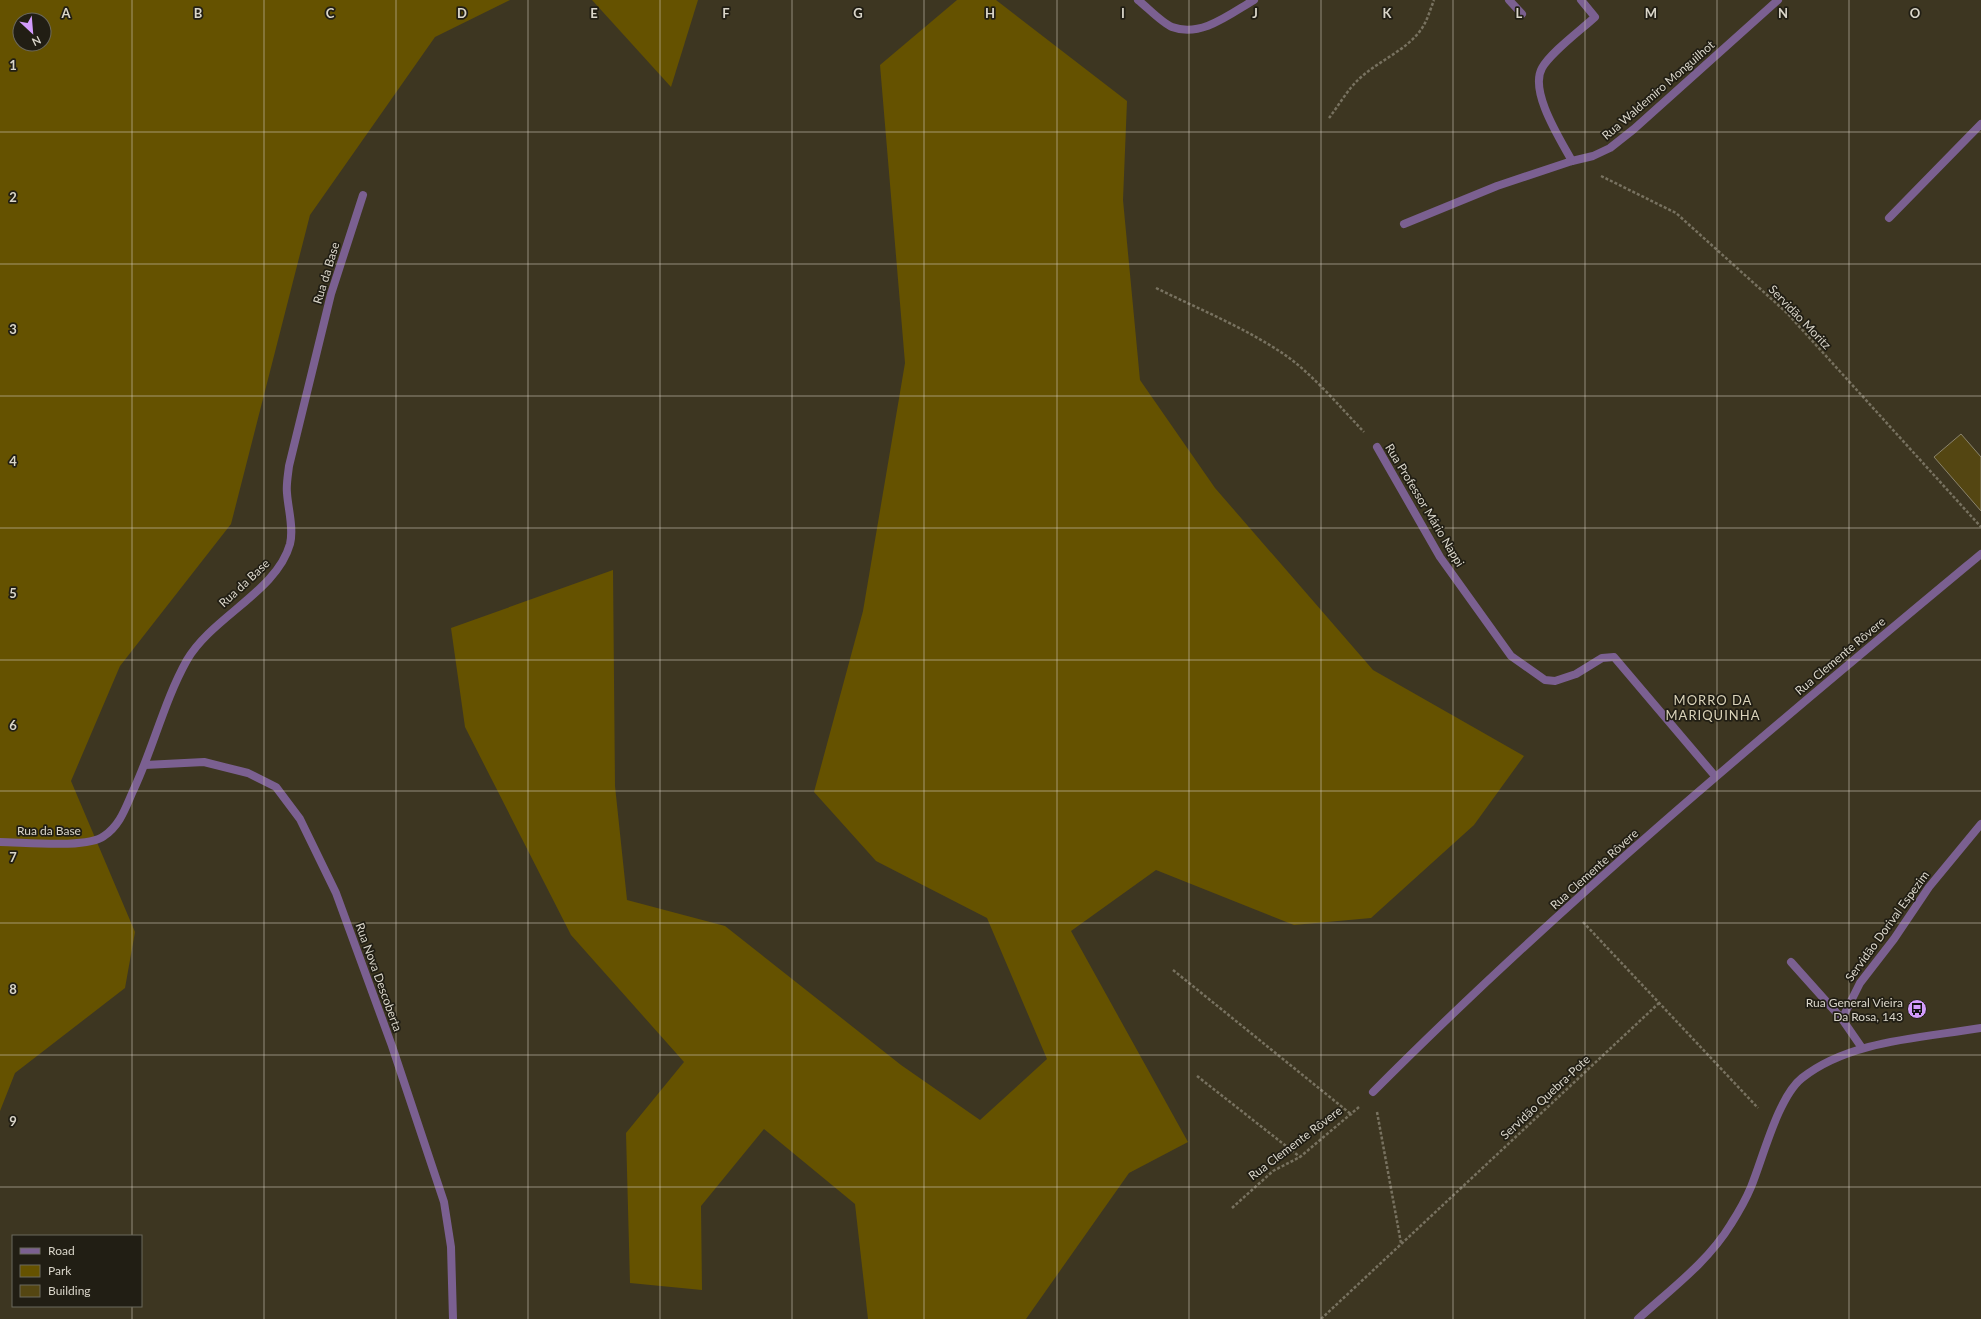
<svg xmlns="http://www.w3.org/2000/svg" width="1981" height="1319" font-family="Lato,sans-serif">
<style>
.green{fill:#655200;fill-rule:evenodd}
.building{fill:#544612;stroke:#8b846c}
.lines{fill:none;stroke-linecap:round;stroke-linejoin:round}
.path{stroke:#787260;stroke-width:2.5;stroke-dasharray:3 2;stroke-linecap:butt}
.lane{stroke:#7b6091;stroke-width:8}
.street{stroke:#7b6091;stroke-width:8}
.grid{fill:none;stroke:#dad6ca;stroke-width:1;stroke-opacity:0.55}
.labels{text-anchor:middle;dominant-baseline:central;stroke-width:3.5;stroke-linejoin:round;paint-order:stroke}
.street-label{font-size:12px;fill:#dad6ca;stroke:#211e14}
.poi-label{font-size:12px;fill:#dad6ca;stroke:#211e14;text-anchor:end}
.neighbourhood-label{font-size:13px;letter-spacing:1px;fill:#dbd4ba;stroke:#211e14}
.grid-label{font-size:13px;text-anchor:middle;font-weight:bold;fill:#dad6ca;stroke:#211e14;stroke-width:3.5;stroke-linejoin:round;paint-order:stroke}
</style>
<rect width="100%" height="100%" fill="#3d3621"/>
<g class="green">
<path d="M0 0H510L435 37 310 215 231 524 120 666 71 781 135 932 125 988 15 1073 0 1111ZM20 20H44V44H20Z"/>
<polygon points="592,0 698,0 671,87"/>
<polygon points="957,0 996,0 1127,101 1123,200 1140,380 1215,488 1373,670 1524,756 1474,825 1371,918 1294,925 1156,870 1071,931 1188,1142 1129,1173 1026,1319 868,1319 855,1204 764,1129 701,1206 702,1290 630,1283 626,1133 684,1062 571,935 465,727 451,628 613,570 615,786 627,900 725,926 901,1065 980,1120 1047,1059 987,918 876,861 814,792 863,611 905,363 880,65"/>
</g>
<polygon class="building" points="1961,434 1981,457 1981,511 1934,457"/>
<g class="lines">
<g class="path">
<path d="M1329 118C1339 105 1348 89 1359 79 1378 61 1405 51 1420 31 1427 22 1430 10 1434 0"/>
<polyline points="1601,176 1676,213 1787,313 1981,527"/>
<path d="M1156 288C1201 310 1248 329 1288 357 1315 377 1341 408 1364 432"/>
<polyline points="1583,922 1758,1108"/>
<polyline points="1173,970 1352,1115"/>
<polyline points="1197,1076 1300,1157"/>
<polyline points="1377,1112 1401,1243"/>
<polyline points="1232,1208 1273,1171 1300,1157 1359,1107"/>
<polyline points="1321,1319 1659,1003"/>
</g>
<g class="lane">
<path d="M1138 0C1147 7 1162 23 1172 27 1201 38 1230 14 1254 0"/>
<polyline points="1509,0 1522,14"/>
<path d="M1572 161C1560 139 1529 91 1542 68 1551 52 1581 30 1595 17L1581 0"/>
<polyline points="1889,218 1981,124"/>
<polyline points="1377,447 1440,557 1511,656 1545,680 1555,681 1576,674 1602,658 1614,657 1715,776"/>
<polyline points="145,765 204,762 248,773 276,787 300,819 336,893 392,1046 444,1202 451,1247 453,1319"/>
<polyline points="1791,962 1842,1019"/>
<polyline points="1862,1048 1842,1019 1860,983 1894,939 1929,887 1981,824"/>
</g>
<g class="street">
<polyline points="1404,224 1497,186 1572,161 1593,156 1610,148 1634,129 1778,0"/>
<path d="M0 842C23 842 87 849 104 836 120 825 125 809 133 791 153 749 164 701 187 660 212 617 277 591 290 544 294 528 288 509 287 493 286 485 288 475 289 466L331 294 363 195"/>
<path d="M1373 1092C1564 900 1773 727 1981 554"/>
<path d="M1638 1319C1671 1289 1708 1262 1731 1224 1738 1213 1746 1199 1751 1187 1763 1158 1778 1097 1802 1078 1850 1040 1922 1038 1981 1028"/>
</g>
</g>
<path class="grid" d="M132 0V1236M264 0V1319M396 0V1319M528 0V1319M660 0V1319M792 0V1319M924 0V1319M1057 0V1319M1189 0V1319M1321 0V1319M1453 0V1319M1585 0V1319M1717 0V1319M1849 0V1319M0 132H1981M0 264H1981M0 396H1981M0 528H1981M0 660H1981M0 791H1981M0 923H1981M0 1055H1981M0 1187H1981M132 1306V1319"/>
<defs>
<symbol id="bus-disc" viewBox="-11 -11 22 22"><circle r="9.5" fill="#d39cfc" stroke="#211e14"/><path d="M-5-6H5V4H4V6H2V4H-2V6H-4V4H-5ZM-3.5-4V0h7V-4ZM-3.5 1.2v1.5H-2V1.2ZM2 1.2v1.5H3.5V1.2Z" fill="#111"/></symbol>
</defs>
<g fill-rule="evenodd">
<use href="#bus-disc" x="1906" y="998" width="22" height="22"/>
</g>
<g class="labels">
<g class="street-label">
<text transform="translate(1658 90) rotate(-41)">Rua Waldemiro Monguilhot</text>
<text transform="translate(326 273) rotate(-73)">Rua da Base</text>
<text transform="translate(1800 317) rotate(46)">Servidão Moritz</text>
<text transform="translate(1425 505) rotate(59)">Rua Professor Mário Nappi</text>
<text transform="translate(244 583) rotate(-43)">Rua da Base</text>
<text transform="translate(1840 656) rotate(-40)">Rua Clemente Rôvere</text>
<text x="49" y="830">Rua da Base</text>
<text transform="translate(1594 869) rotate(-42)">Rua Clemente Rôvere</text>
<text transform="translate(1887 926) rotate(-54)">Servidão Dorival Espezim</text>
<text transform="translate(379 977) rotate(70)">Rua Nova Descoberta</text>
<text transform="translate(1545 1097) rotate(-43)">Servidão Quebra-Pote</text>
<text transform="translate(1295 1143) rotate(-37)">Rua Clemente Rôvere</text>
</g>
<g class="poi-label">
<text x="1903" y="1002">Rua General Vieira<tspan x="1903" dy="14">Da Rosa, 143</tspan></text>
</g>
<g class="neighbourhood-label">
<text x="1713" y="700">MORRO DA<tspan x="1713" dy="15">MARIQUINHA</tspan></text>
</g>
</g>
<g class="grid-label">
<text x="66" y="18">A</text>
<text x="198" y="18">B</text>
<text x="330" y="18">C</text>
<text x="462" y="18">D</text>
<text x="594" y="18">E</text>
<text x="726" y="18">F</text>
<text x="858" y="18">G</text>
<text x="990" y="18">H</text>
<text x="1123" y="18">I</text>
<text x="1255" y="18">J</text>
<text x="1387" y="18">K</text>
<text x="1519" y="18">L</text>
<text x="1651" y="18">M</text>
<text x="1783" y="18">N</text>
<text x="1915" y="18">O</text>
<text x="13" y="70">1</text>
<text x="13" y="202">2</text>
<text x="13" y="334">3</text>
<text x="13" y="466">4</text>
<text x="13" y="598">5</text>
<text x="13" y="730">6</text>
<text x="13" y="862">7</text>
<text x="13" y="994">8</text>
<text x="13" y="1126">9</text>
</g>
<rect x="12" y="1235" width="130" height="72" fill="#211e14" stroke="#6b685d"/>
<rect x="20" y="1248" width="20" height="6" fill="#7b6091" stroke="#6b685d"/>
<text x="48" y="1255" font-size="12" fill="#dad6ca">Road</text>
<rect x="20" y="1265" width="20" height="12" fill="#655200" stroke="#6b685d"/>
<text x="48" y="1275" font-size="12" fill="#dad6ca">Park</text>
<rect x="20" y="1285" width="20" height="12" fill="#544612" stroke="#6b685d"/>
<text x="48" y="1295" font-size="12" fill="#dad6ca">Building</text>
<g transform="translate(32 32) rotate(154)"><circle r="19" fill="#211e14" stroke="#6b685d"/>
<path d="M0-3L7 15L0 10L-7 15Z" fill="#d39cfc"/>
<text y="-6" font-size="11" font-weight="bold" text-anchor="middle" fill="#dad6ca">N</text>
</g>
</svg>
